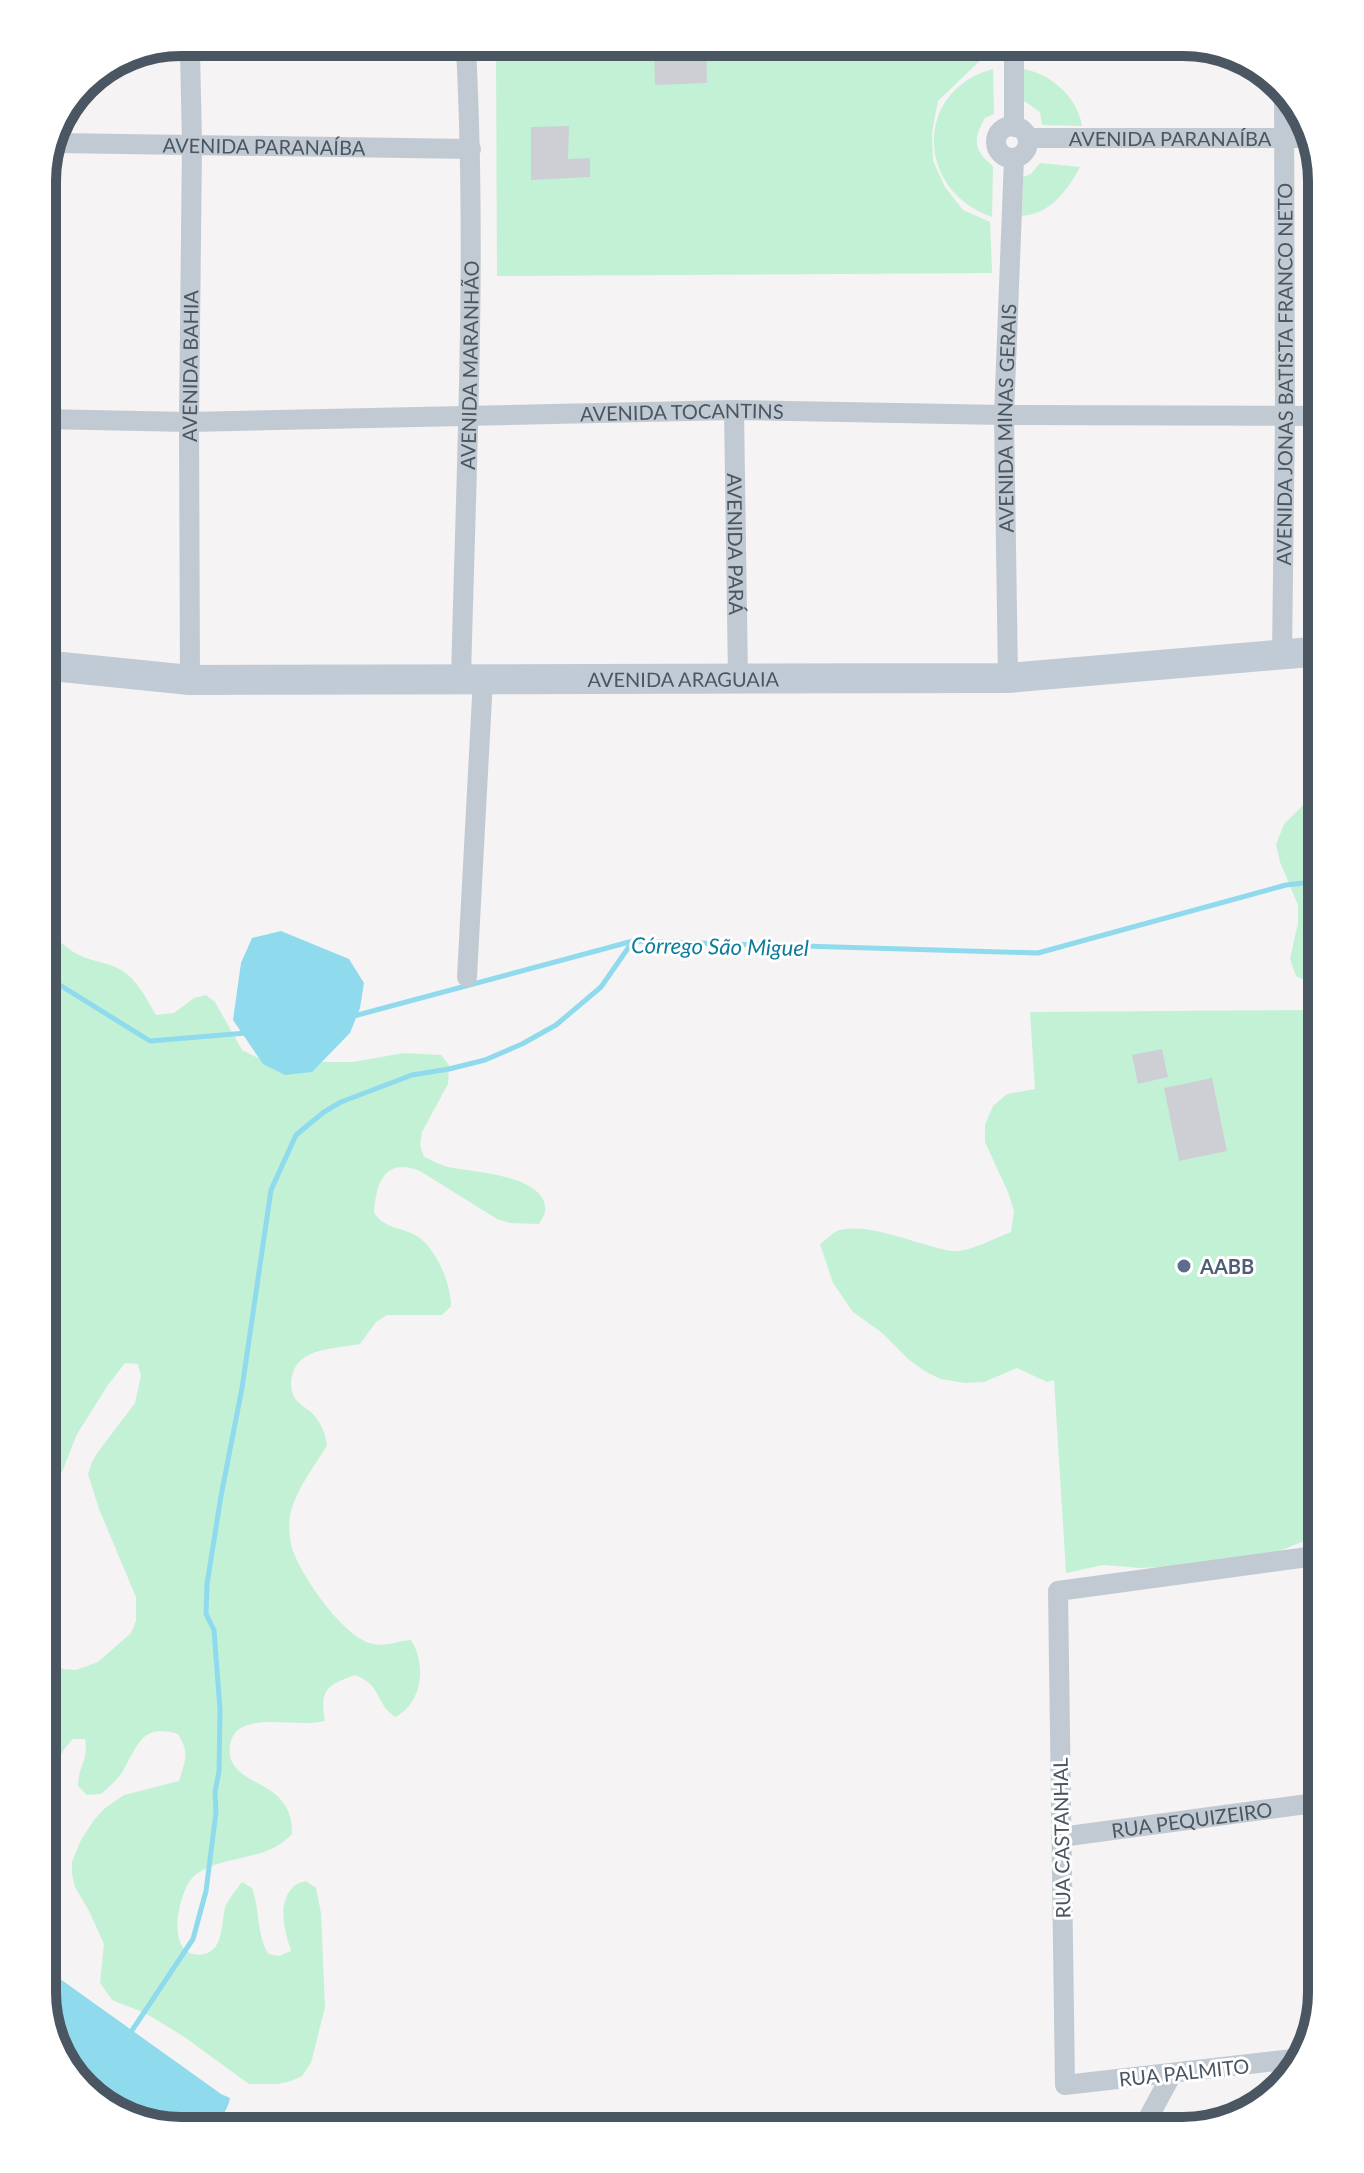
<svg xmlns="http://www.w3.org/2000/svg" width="1364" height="2173" font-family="Lato,sans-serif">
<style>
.green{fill:#c3f1d5}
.water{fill:#90daee}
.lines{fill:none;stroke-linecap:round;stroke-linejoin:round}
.stream{stroke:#90daee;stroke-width:5}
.building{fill:#cdcfd5}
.street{stroke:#c1cad2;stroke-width:20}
.secondary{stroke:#c1cbd6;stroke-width:30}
.service-dot{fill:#5c6f8a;stroke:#fff;stroke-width:3}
.labels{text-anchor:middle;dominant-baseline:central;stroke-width:6;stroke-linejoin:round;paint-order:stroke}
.street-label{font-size:20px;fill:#4a5661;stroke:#fff}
.service-label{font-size:20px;font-weight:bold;fill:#4e5e75;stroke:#fff;text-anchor:start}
.water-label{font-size:22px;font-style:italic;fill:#0c7c9b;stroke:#fff}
.rim{fill:none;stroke:#4a5661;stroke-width:10}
</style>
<rect width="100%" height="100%" fill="#f5f3f3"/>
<g class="green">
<polygon points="995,44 995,46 938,101 932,132 933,161 945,187 963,210 990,222 992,273 497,276 496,49"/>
<path d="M993 69 994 114 985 118C973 139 973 150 993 166L992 217C915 190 914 90 993 69Z"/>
<path d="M1024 69C1051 74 1078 98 1082 126L1042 125 1040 112 1024 101Z"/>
<path d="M1040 163 1080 167C1068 190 1050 214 1022 216L1023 177 1031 174Z"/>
<polygon points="1322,787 1322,987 1311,984 1296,976 1290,959 1298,923 1298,905 1280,862 1276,845 1284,824"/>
<path d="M42 927C53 934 61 944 72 951 85 960 101 961 115 967 135 975 145 996 156 1015L174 1013 194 998 206 995 215 1002 242 1050 274 1066 316 1062H353L404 1053 441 1055 449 1065 448 1084 422 1132 420 1145 424 1157C432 1160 440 1165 448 1167 471 1172 550 1175 545 1212 545 1213 540 1223 539 1224L510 1223 497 1219 420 1171C385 1157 376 1182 374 1213 386 1229 396 1226 413 1234 435 1244 451 1283 451 1306L442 1315H387L376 1322 360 1344C336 1349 298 1347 292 1376 290 1385 291 1393 296 1400 301 1405 306 1408 311 1412 321 1422 325 1432 327 1445 315 1466 297 1488 291 1511 288 1523 289 1536 292 1548 301 1576 341 1633 369 1643 384 1648 396 1641 411 1640 427 1665 422 1704 395 1717 375 1703 382 1685 355 1675 328 1685 319 1689 325 1721 300 1727 268 1717 245 1726 236 1729 232 1736 230 1745 225 1778 265 1780 281 1800 290 1810 292 1821 292 1834 268 1860 232 1855 203 1870 200 1872 194 1875 193 1877 177 1894 164 1962 204 1954 224 1950 221 1923 225 1908 228 1899 236 1890 242 1882L252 1888C260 1910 256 1932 268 1954L279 1956 291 1951C285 1931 276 1903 294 1886 298 1883 302 1882 306 1881L316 1888 321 1913 325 2007 311 2063 302 2076 291 2081 278 2084H249L183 2036 145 2013 112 2000 100 1983 104 1944 89 1911 75 1887 72 1874V1862L81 1840 94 1820 105 1808 124 1795 179 1781C185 1761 190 1753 178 1734 142 1723 138 1745 123 1771 117 1780 109 1787 101 1794L87 1795 78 1786C78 1766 89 1760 85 1739H73L65 1748 42 1786V1661L63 1669 76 1670 98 1662 131 1633 136 1621V1597L99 1509 88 1474 92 1462 98 1452 135 1403 141 1376 138 1364 125 1363 108 1385 77 1434 62 1472 52 1481 42 1483Z"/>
<path d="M1322 1010V1536L1314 1537 1282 1550 1227 1566H1175L1141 1568 1103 1565 1066 1573 1054 1380 1047 1382 1017 1368 984 1382 965 1383 941 1379 926 1372 908 1359 881 1332 853 1312 833 1283 820 1244C825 1241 830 1235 835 1232 863 1219 922 1247 952 1251 968 1253 995 1238 1011 1232L1014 1211 1008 1192 985 1142V1125L993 1106 1007 1094 1035 1089 1030 1012Z"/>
</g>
<g class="water">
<polygon points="281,931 349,959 364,983 360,1008 350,1033 312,1072 285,1075 263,1064 233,1020 241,963 252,938"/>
<path d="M42 1966 221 2094 230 2098C227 2114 218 2121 206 2131H173L104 2108 57 2054 42 1992Z"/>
</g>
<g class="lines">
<g class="stream">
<polyline points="42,974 150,1041 246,1033"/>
<polyline points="354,1016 633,941 1038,953 1286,885 1322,881"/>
<polyline points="129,2035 193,1939 206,1891 216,1812 215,1792 219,1771 220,1710 214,1630 206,1614 207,1584 221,1496 242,1388 271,1190 296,1135 324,1112 341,1102 412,1075 449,1069 485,1060 522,1044 556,1025 601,987 633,941"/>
</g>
</g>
<g class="building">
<polygon points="654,47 706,47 707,83 655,85"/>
<polygon points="569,126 568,159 590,158 590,177 531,180 531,127"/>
<polygon points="1162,1049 1168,1077 1138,1084 1132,1055"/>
<polygon points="1212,1078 1227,1151 1179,1161 1164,1088"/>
</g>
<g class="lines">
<g class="street">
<polyline points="1014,44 1014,127"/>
<circle cx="1012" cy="142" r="16"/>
<path id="s1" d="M1028 138H1312"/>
<path id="s2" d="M56 143 471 149"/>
<path id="s3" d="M734 410 738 679"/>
<path id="s4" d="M42 419 189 422 734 410 1004 415 1322 416"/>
<path id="s5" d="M1282 654 1285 416 1284 92"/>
<path id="s6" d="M1008 678 1004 415 1014 158"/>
<path id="s7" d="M461 679C466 470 477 259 466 49"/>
<path id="s8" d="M190 680 189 422 192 143 190 52"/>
<polyline points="467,977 483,679"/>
<path id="s9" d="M1061 1837 1322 1802"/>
<polyline points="1302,2058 1065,2085 1058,1591 1322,1555"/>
<polyline points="1141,2131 1172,2074"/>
</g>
<path class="secondary" id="s10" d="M42 665 190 680 1008 678 1322 651"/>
</g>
<circle class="service-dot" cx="1184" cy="1266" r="8"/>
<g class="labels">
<g class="street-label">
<text stroke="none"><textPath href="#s1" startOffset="142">AVENIDA PARANAÍBA</textPath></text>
<text stroke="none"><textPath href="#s2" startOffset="208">AVENIDA PARANAÍBA</textPath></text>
<text stroke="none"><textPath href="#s7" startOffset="314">AVENIDA MARANHÃO</textPath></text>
<text stroke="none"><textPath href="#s8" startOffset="314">AVENIDA BAHIA</textPath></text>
<text stroke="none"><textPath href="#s5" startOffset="280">AVENIDA JONAS BATISTA FRANCO NETO</textPath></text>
<text stroke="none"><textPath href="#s4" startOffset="640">AVENIDA TOCANTINS</textPath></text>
<text stroke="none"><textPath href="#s6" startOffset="260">AVENIDA MINAS GERAIS</textPath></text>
<text stroke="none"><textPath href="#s3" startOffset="134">AVENIDA PARÁ</textPath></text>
<text stroke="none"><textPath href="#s10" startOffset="642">AVENIDA ARAGUAIA</textPath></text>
<text stroke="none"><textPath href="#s9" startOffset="132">RUA PEQUIZEIRO</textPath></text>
<text transform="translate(1061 1838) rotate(-91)">RUA CASTANHAL</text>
<text transform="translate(1184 2072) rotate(-6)">RUA PALMITO</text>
</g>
<g class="service-label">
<text x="1200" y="1266">AABB</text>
</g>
<g class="water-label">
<text transform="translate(720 946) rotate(1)">Córrego São Miguel</text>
</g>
</g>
<path d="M0 0H1364V2173H0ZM181 56H1183A125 125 0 0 1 1308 181V1992A125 125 0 0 1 1183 2117H181A125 125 0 0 1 56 1992V181A125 125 0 0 1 181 56Z" fill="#fff" fill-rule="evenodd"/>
<path class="rim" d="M181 56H1183A125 125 0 0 1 1308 181V1992A125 125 0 0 1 1183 2117H181A125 125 0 0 1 56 1992V181A125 125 0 0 1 181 56Z"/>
</svg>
